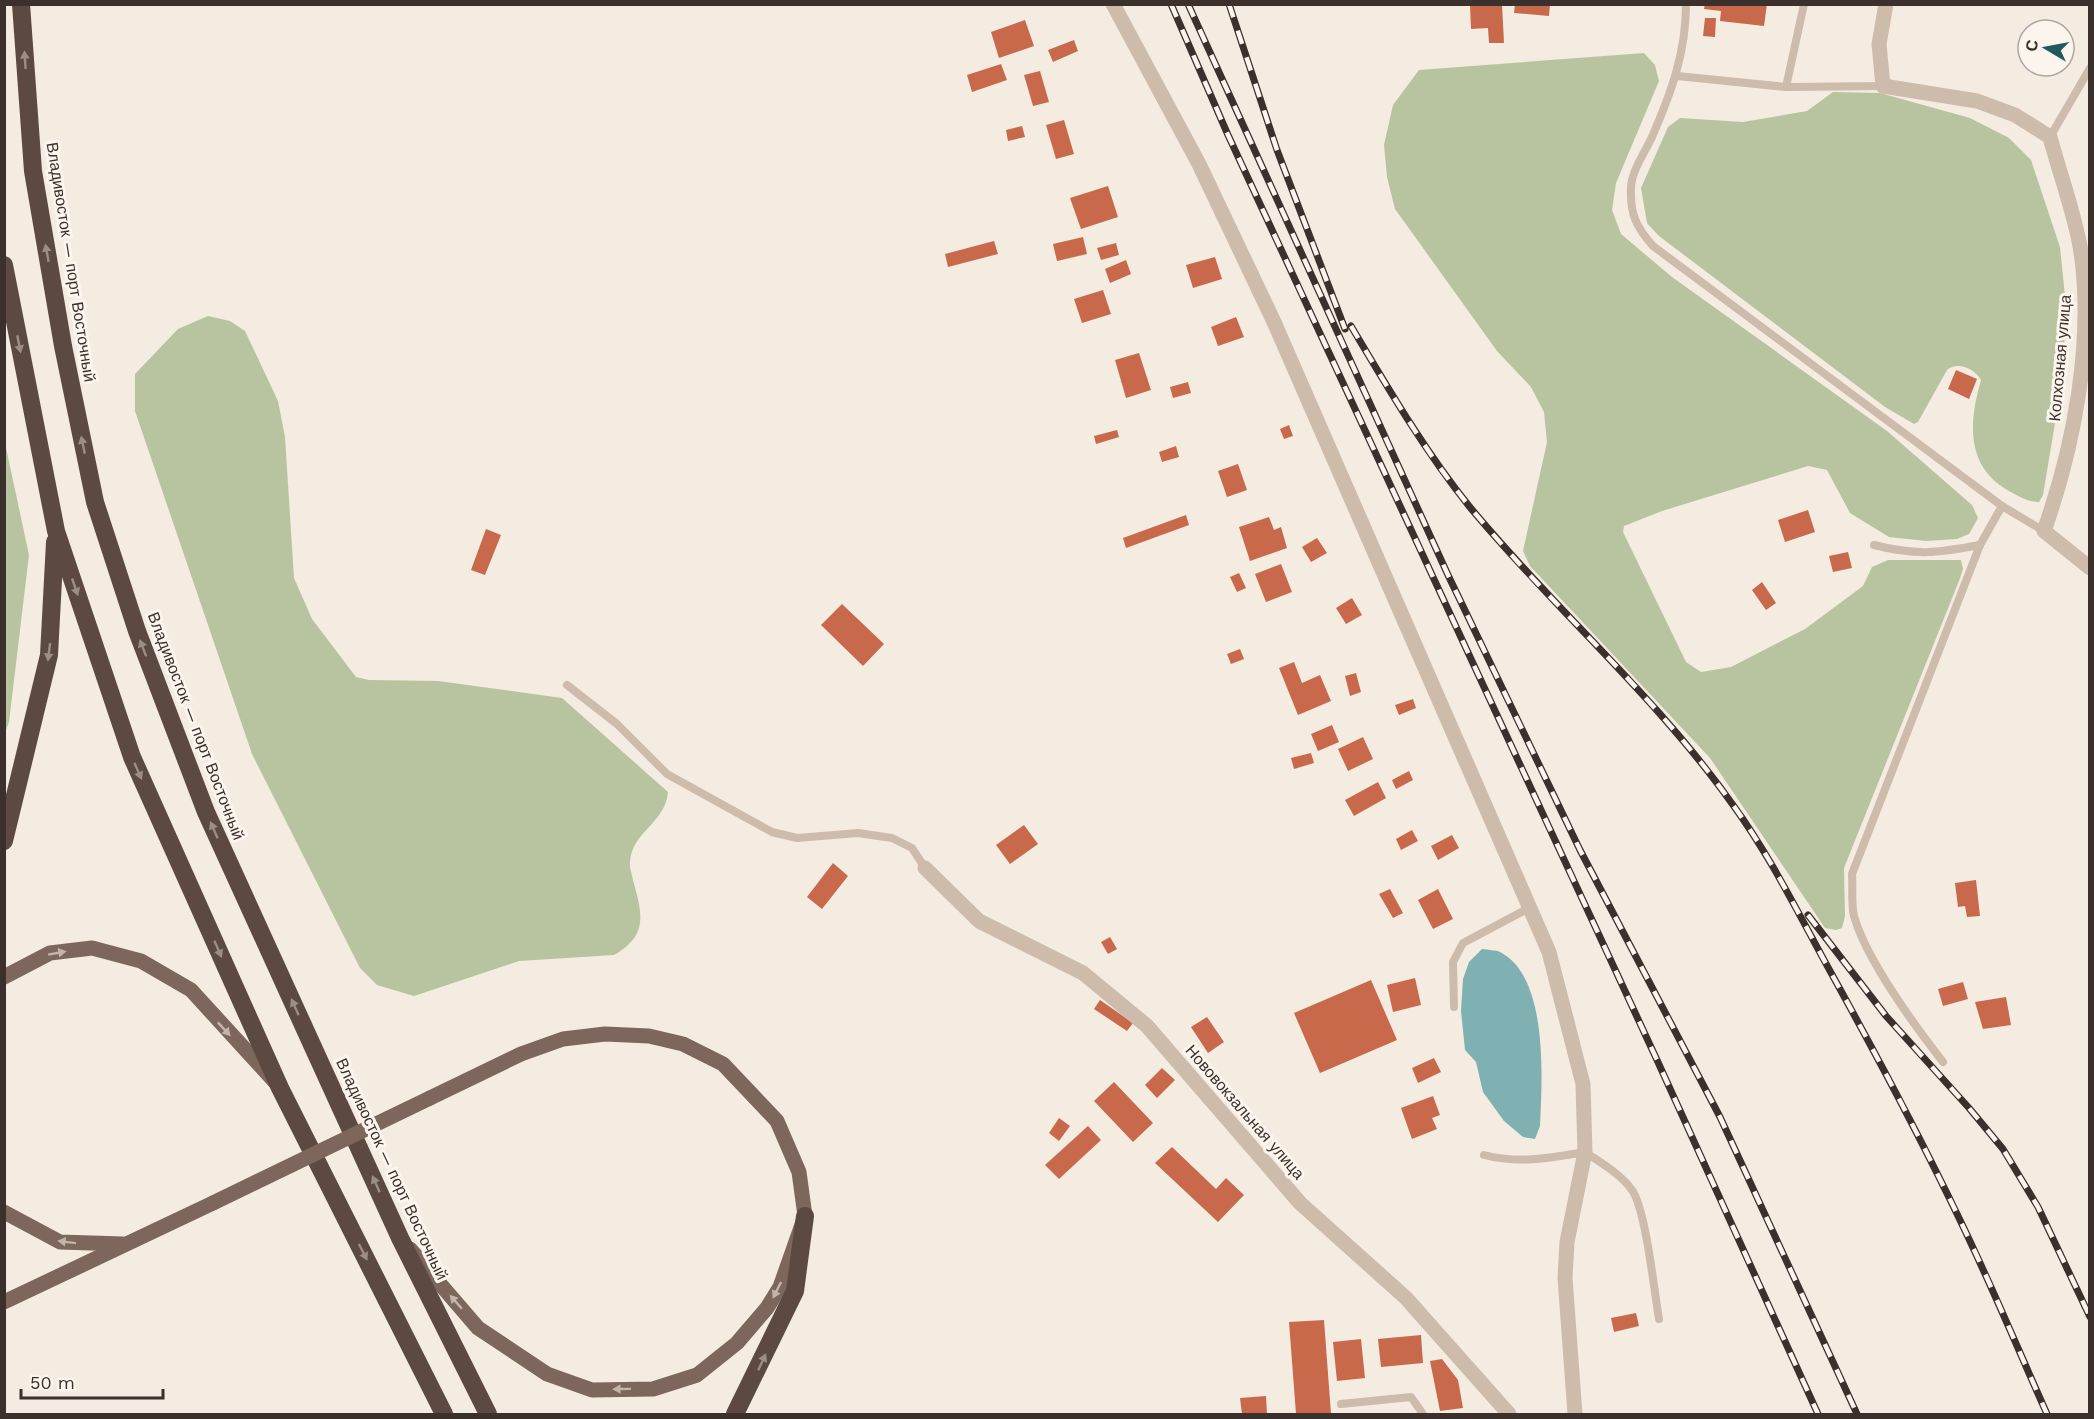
<svg xmlns="http://www.w3.org/2000/svg" width="2094" height="1419" font-family="'Work Sans',sans-serif">
<style>
.green{fill:#b8c4a0}
.water{fill:#7fb0b2}
.building{fill:#c8694b}
.lines{fill:none;stroke-linecap:round;stroke-linejoin:round}
.lane{stroke:#cdbbac;stroke-width:8}
.street{stroke:#cdbbac;stroke-width:15}
.primary{stroke:#7d675c;stroke-width:15}
.highway{stroke:#5c4a42;stroke-width:18}
.rail-casing{stroke:#3b302b;stroke-width:7}
.rail{stroke:#fbf5ee;stroke-width:4.5;stroke-dasharray:14;stroke-linecap:butt}
.primary-bridge{stroke:#7d675c;stroke-width:15}
.oneway{fill:#9c8e87}
.oneway2{fill:#c2b5ac}
.labels{text-anchor:middle;dominant-baseline:central;stroke-width:6;stroke-linejoin:round;paint-order:stroke}
.street-label{font-size:16px;fill:#3b302b;stroke:#fbf5ee}
</style>
<rect width="100%" height="100%" fill="#f4ebe1"/>
<g class="green">
<polygon points="1644,53 1655,65 1659,81 1616,183 1612,210 1621,234 1672,277 1887,431 1972,505 1978,518 1969,534 1957,539 1926,541 1889,537 1850,513 1827,470 1808,466 1662,511 1624,526 1623,532 1686,662 1701,672 1731,667 1805,629 1863,586 1872,567 1888,560 1961,560 1963,569 1959,581 1844,868 1845,916 1842,928 1836,930 1825,928 1710,758 1530,566 1523,551 1547,442 1544,412 1531,387 1497,351 1395,209 1387,177 1384,145 1393,105 1419,70"/>
<path d="M1833 92 1880 93 1970 118 2009 138 2031 160 2060 247 2065 296 2064 369 2043 495 2039 502C2027 502 2019 496 2009 491 1965 467 1969 421 1981 380 1975 369 1957 361 1947 370L1918 422 1914 424 1885 407 1659 236 1647 223 1641 188 1668 127 1680 118 1743 122 1807 111Z"/>
<path d="M208 316 230 321 245 331 278 401 285 437 294 578 312 619 356 677 369 680 438 681 562 698 668 792C665 824 632 831 630 862 629 867 632 874 633 880 642 913 649 935 614 955L519 961 414 996 377 985 360 968 252 754 135 411V374L178 329Z"/>
<polygon points="5,443 29,555 9,722 5,733"/>
</g>
<path class="water" d="M1482 949C1487 950 1496 950 1500 952 1549 977 1542 1080 1540 1126L1535 1139 1523 1137 1504 1121 1483 1092 1476 1062 1465 1050 1461 1011 1463 979 1469 962Z"/>
<g class="building">
<polygon points="1470,4 1502,4 1504,43 1489,43 1488,28 1471,29"/>
<polygon points="1515,4 1550,4 1549,16 1514,13"/>
<polygon points="1705,4 1767,4 1764,26 1720,21 1721,11 1704,9"/>
<polygon points="1705,18 1716,18 1715,37 1703,36"/>
<polygon points="1025,20 1034,46 999,58 991,32"/>
<polygon points="1074,40 1078,51 1053,62 1048,50"/>
<polygon points="1001,64 1007,80 972,92 967,75"/>
<polygon points="1040,71 1049,102 1033,106 1024,75"/>
<polygon points="1064,120 1074,154 1056,159 1046,125"/>
<polygon points="1022,126 1025,137 1008,141 1006,130"/>
<polygon points="1108,186 1118,217 1081,229 1070,198"/>
<polygon points="1083,237 1087,254 1057,261 1053,244"/>
<polygon points="994,241 998,254 948,267 945,254"/>
<polygon points="1116,243 1119,255 1101,260 1097,248"/>
<polygon points="1215,257 1222,279 1193,288 1186,265"/>
<polygon points="1126,260 1131,274 1110,283 1105,269"/>
<polygon points="1103,290 1111,314 1082,323 1074,299"/>
<polygon points="1236,317 1244,337 1218,346 1211,327"/>
<polygon points="1139,353 1151,390 1126,398 1115,360"/>
<polygon points="1956,370 1977,379 1969,399 1948,389"/>
<polygon points="1188,382 1191,393 1173,398 1170,387"/>
<polygon points="1289,425 1293,436 1284,439 1280,429"/>
<polygon points="1117,430 1119,437 1096,444 1094,436"/>
<polygon points="1176,446 1179,457 1162,462 1159,452"/>
<polygon points="1238,464 1247,490 1227,497 1218,471"/>
<polygon points="1808,510 1815,532 1785,542 1778,520"/>
<polygon points="1186,515 1189,525 1126,548 1123,538"/>
<polygon points="1269,517 1274,530 1281,527 1287,548 1250,561 1239,527"/>
<polygon points="486,529 501,535 485,575 471,570"/>
<polygon points="1317,538 1327,553 1311,562 1302,547"/>
<polygon points="1848,552 1852,568 1833,572 1829,556"/>
<polygon points="1281,564 1292,592 1266,602 1255,574"/>
<polygon points="1239,573 1246,588 1237,592 1230,577"/>
<polygon points="1762,582 1776,603 1766,610 1752,590"/>
<polygon points="1352,598 1362,615 1346,624 1336,608"/>
<polygon points="842,604 884,644 863,666 821,625"/>
<polygon points="1240,649 1244,659 1231,664 1227,654"/>
<polygon points="1294,662 1302,683 1320,675 1331,701 1298,715 1279,668"/>
<polygon points="1356,673 1361,692 1350,696 1345,676"/>
<polygon points="1413,699 1416,708 1399,715 1395,705"/>
<polygon points="1332,725 1339,742 1318,751 1311,734"/>
<polygon points="1363,737 1373,759 1348,771 1338,749"/>
<polygon points="1311,753 1314,763 1294,769 1291,758"/>
<polygon points="1409,771 1413,780 1396,789 1392,780"/>
<polygon points="1378,782 1386,798 1354,816 1345,800"/>
<polygon points="1024,825 1038,844 1010,864 996,845"/>
<polygon points="1412,830 1418,841 1401,850 1396,839"/>
<polygon points="1452,835 1459,848 1438,860 1431,846"/>
<polygon points="833,863 848,876 822,909 807,897"/>
<polygon points="1976,880 1980,916 1967,917 1965,906 1958,907 1955,883"/>
<polygon points="1390,889 1403,913 1393,918 1379,894"/>
<polygon points="1438,889 1453,919 1433,929 1418,900"/>
<polygon points="1110,937 1117,949 1108,954 1101,942"/>
<polygon points="1415,978 1421,1005 1393,1012 1387,985"/>
<polygon points="1371,980 1397,1040 1320,1073 1294,1013"/>
<polygon points="1963,982 1968,999 1943,1006 1938,989"/>
<polygon points="2006,997 2011,1025 1983,1029 1975,1002"/>
<polygon points="1100,1000 1133,1023 1127,1031 1094,1009"/>
<polygon points="1207,1017 1224,1042 1208,1053 1191,1027"/>
<polygon points="1434,1058 1441,1072 1418,1083 1412,1068"/>
<polygon points="1162,1068 1175,1080 1157,1098 1145,1085"/>
<polygon points="1114,1082 1153,1123 1133,1142 1094,1101"/>
<polygon points="1433,1096 1440,1115 1432,1118 1437,1129 1412,1139 1401,1108"/>
<polygon points="1059,1118 1070,1126 1059,1141 1049,1133"/>
<polygon points="1088,1126 1101,1140 1059,1179 1045,1165"/>
<polygon points="1172,1147 1216,1189 1226,1178 1244,1195 1218,1222 1155,1163"/>
<polygon points="1636,1313 1639,1326 1614,1332 1611,1318"/>
<polygon points="1324,1320 1331,1414 1296,1414 1289,1322"/>
<polygon points="1421,1335 1423,1363 1381,1367 1378,1339"/>
<polygon points="1361,1339 1365,1378 1337,1381 1333,1342"/>
<polygon points="1442,1359 1458,1380 1463,1408 1440,1411 1430,1361"/>
<polygon points="1266,1396 1267,1414 1242,1414 1240,1398"/>
</g>
<g class="lines">
<g class="lane">
<path d="M1686 4C1686 53 1671 93 1652 137 1645 152 1631 172 1631 188 1630 214 1636 227 1653 246L2002 506 2044 531"/>
<polyline points="1677,76 1786,87 1883,86"/>
<polyline points="1786,87 1804,4"/>
<polyline points="2050,137 2090,68"/>
<path d="M1874 545C1917 556 1937 553 1980 545"/>
<polyline points="567,685 617,724 667,774 772,832 797,838 858,833 892,838 912,848 925,868"/>
<polyline points="1454,1007 1453,962 1463,943 1531,907"/>
<path d="M1943 1062C1915 1026 1866 959 1854 916 1851 904 1853 887 1852 874L1980 545 2002 506"/>
<path d="M1484 1155C1519 1164 1550 1158 1585 1152 1601 1163 1621 1174 1632 1190 1646 1210 1654 1291 1659 1319"/>
<polyline points="1341,1404 1411,1397 1423,1414"/>
</g>
<g class="street">
<polyline points="1113,4 1199,164 1274,322 1549,952 1583,1084 1585,1152 1567,1242 1565,1278 1575,1414"/>
<path d="M1886 4 1879 44 1883 86 1977 101 2015 115 2050 137C2060 175 2075 214 2081 252 2094 342 2074 446 2044 531L2090 568"/>
<polyline points="925,868 979,921 1083,973 1147,1026 1300,1203 1406,1298 1509,1414"/>
</g>
<g class="primary">
<polyline points="4,977 50,953 92,948 141,961 191,990 275,1082"/>
<polyline points="4,1212 60,1242 123,1244"/>
<polyline points="410,1249 478,1328 547,1374 592,1390 653,1389 697,1375 737,1343 767,1308 780,1287 805,1216 799,1172 777,1121 723,1064 683,1044 649,1036 605,1034 563,1039 521,1054 430,1098"/>
<polyline points="4,1302 213,1203"/>
</g>
<g class="highway">
<polyline points="21,4 33,171 63,346 95,502 137,631 206,812 400,1238 488,1414"/>
<polyline points="4,265 56,531 132,757 280,1088 444,1414"/>
<polyline points="4,841 49,655 55,542"/>
<polyline points="735,1414 795,1291 805,1216"/>
</g>
<defs>
<g id="rail">
<polyline points="1171,4 1228,135 1657,1060 1818,1414"/>
<polyline points="1188,4 1448,575 1580,850 1720,1117 1857,1414"/>
<polyline points="1229,4 1277,150 1345,329"/>
<path d="M1351 326C1388 388 1424 450 1469 506 1554 609 1656 696 1733 805 1773 860 1802 921 1835 980 1878 1058 1920 1137 1959 1218 1990 1282 2018 1349 2047 1414"/>
<polyline points="1808,915 1886,1016 1969,1108 2003,1149 2038,1207 2090,1317"/>
</g>
</defs>
<use href="#rail" class="rail-casing"/>
<use href="#rail" class="rail"/>
<polyline class="primary-bridge" points="213,1203 430,1098"/>
</g>
<defs><path id="oneway-solid" d="M-6-.8H1V-3.2L6.5 0L1 3.2V.8H-6Z" transform="scale(1.5)"/></defs>
<g class="oneway">
<use href="#oneway-solid" transform="translate(25 60) rotate(-94)"/>
<use href="#oneway-solid" transform="translate(47 253) rotate(-100)"/>
<use href="#oneway-solid" transform="translate(19 344) rotate(79)"/>
<use href="#oneway-solid" transform="translate(83 445) rotate(-102)"/>
<use href="#oneway-solid" transform="translate(75 587) rotate(71)"/>
<use href="#oneway-solid" transform="translate(143 648) rotate(-111)"/>
<use href="#oneway-solid" transform="translate(49 652) rotate(97)"/>
<use href="#oneway-solid" transform="translate(138 771) rotate(66)"/>
<use href="#oneway-solid" transform="translate(214 830) rotate(-114)"/>
<use href="#oneway-solid" transform="translate(218 949) rotate(66)"/>
<use href="#oneway-solid" transform="translate(295 1007) rotate(-114)"/>
<use href="#oneway-solid" transform="translate(376 1184) rotate(-114)"/>
<use href="#oneway-solid" transform="translate(363 1252) rotate(63)"/>
<use href="#oneway-solid" transform="translate(762 1362) rotate(-65)"/>
</g>
<g class="oneway2">
<use href="#oneway-solid" transform="translate(57 953) rotate(-10)"/>
<use href="#oneway-solid" transform="translate(224 1029) rotate(47)"/>
<use href="#oneway-solid" transform="translate(67 1242) rotate(-173)"/>
<use href="#oneway-solid" transform="translate(777 1290) rotate(117)"/>
<use href="#oneway-solid" transform="translate(456 1302) rotate(-131)"/>
<use href="#oneway-solid" transform="translate(622 1389) rotate(179)"/>
</g>
<g class="labels">
<g class="street-label">
<text transform="translate(71 262) rotate(81)">Владивосток — порт Восточный</text>
<text transform="translate(2060 358) rotate(-85)">Колхозная улица</text>
<text transform="translate(196 726) rotate(69)">Владивосток — порт Восточный</text>
<text transform="translate(1245 1112) rotate(49)">Нововокзальная улица</text>
<text transform="translate(392 1169) rotate(65)">Владивосток — порт Восточный</text>
</g>
</g>
<rect width="2094" height="1419" fill="none" stroke="#3b302b" stroke-width="12"/>
<g transform="translate(2046 48) rotate(280)"><circle r="28" fill="#fbf5ee" stroke="#aea6a0" stroke-width="1.5"/>
<path d="M0-4.5L10 22L0 15L-10 22Z" fill="#1f5a5e"/>
<text y="-9" font-size="16" font-weight="bold" text-anchor="middle" fill="#3b302b">С</text>
</g>
<path d="M21 1389v9h142v-9" fill="none" stroke="#3b302b" stroke-width="3"/>
<text x="30" y="1389" font-size="18" fill="#3b302b" stroke="#fbf5ee" stroke-width="4.5" paint-order="stroke">50 m</text>
</svg>
